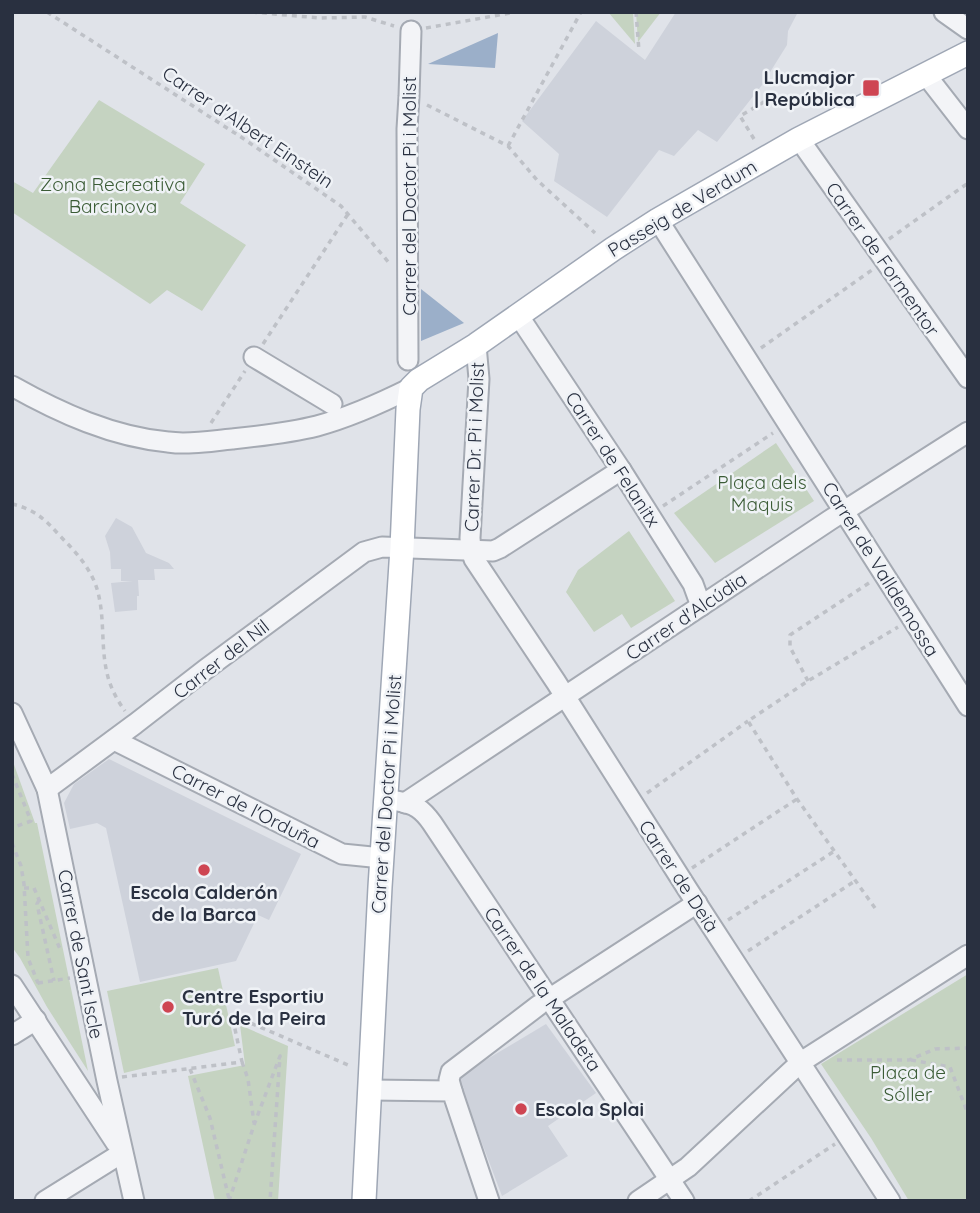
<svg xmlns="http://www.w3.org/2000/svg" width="980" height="1213" font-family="Quicksand,sans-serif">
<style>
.built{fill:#ced2db}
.green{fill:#c5d3c1}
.water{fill:#9bafc9}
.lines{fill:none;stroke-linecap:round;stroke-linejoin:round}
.minor-casing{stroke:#a5aab3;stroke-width:23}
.major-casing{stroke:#9fa7b5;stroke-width:26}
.path{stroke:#bec1c7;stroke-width:3.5;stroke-dasharray:5 5;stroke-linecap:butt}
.minor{stroke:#f3f4f7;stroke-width:19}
.major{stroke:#fff;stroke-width:23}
.poi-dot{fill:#ce4552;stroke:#eff2f6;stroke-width:2.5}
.labels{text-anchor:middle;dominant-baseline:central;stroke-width:5;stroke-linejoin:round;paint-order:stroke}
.poi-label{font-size:19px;font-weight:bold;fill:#293040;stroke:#eff2f6;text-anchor:start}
.street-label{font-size:19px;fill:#293040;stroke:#eff2f6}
.park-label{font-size:19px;fill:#3b5c36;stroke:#eff2f6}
</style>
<rect width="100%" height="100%" fill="#e0e3e9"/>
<g class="built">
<polygon points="676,12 798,12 788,31 787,45 762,85 717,142 698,130 674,156 659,150 607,217 554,181 559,154 522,121 596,21 645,60"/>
<polygon points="116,518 132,527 146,553 169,563 174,569 154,569 155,580 138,580 139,596 137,596 137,610 115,612 111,583 133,581 121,581 121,569 111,569 110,552 105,536"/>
<polygon points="109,759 301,854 269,920 258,915 236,961 140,982 106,828 97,823 70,829 64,803 74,784"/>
<polygon points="546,1024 596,1093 548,1126 568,1156 502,1196 457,1077"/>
</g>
<g class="green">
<polygon points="608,12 633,12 635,44"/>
<polygon points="636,12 661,12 638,42"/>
<polygon points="99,100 205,164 180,203 246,245 202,311 167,290 150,304 12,212 12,181 33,193"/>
<polygon points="776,443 814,501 715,563 674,513"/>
<polygon points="629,531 675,601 631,628 622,614 594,632 566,592 578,570"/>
<polygon points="12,759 35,823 37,823 88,1071 47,1007 20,958 12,947"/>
<polygon points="218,968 235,1046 124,1073 107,991"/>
<polygon points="968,974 968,1201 909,1201 871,1138 821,1064"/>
<polygon points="240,1025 288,1046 278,1201 215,1201 188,1076 245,1065"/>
</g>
<g class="water">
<polygon points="498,33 495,68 428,64"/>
<polygon points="421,289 464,323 421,341"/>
</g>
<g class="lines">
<defs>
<g id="minor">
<polyline points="944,12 968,29"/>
<polyline points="926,75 968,129"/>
<polyline points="799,139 968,378"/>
<polyline points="658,220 968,706"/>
<polyline points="518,315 621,470 693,584 701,606"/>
<polyline points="476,345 479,379 470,538 471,550 474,559 556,682 688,890 890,1201"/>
<polyline points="254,357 332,404"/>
<polyline points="408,360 407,129 409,96 411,31"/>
<path d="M12 386C60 413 113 437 168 442 189 445 211 441 232 439 260 436 289 433 317 426 350 417 381 403 411 388"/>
<polyline points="12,713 47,789 107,1081 134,1201"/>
<polyline points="114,740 342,854 382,858"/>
<polyline points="47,789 135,724 206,669 364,552 382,547 493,551 500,548 621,470"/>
<path d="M397 801C415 804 422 809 432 823L684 1201"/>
<polyline points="405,803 830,520 968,432"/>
<polyline points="12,985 116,1143"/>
<polyline points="549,999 697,903"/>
<polyline points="12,1035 36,1020"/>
<polyline points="370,1090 452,1091 489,1201"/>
<polyline points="452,1091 449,1080 451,1072 539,1005"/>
<polyline points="45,1201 122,1153"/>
<polyline points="638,1201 688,1167 801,1062 968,955"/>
</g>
<polyline id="major" points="364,1201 380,887 402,548 408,409 411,388 419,380 476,345 613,249 658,220 799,139 968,53"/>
</defs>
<use href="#minor" class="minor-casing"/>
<use href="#major" class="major-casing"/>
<g class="path">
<polyline points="47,12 241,137 341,206 390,264"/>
<polyline points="252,12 320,18 365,17 394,26"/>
<polyline points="636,12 639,51"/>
<polyline points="426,28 516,12"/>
<polyline points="427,105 508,146 537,180 595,233"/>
<polyline points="754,139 740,116 769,99"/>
<polyline points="508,146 581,12"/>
<polyline points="889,239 968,183"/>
<polyline points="263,344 348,214"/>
<polyline points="761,348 872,270"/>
<polyline points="211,423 245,371"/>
<path d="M12 504C34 509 45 519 60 536 74 550 87 564 95 583 106 612 100 644 107 673 110 687 117 700 125 711"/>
<polyline points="663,506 773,433"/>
<polyline points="808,681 790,647 790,635 869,583"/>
<polyline points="12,774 31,821 12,828"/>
<polyline points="647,793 748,721"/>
<polyline points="12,843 21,866 24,884 28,958 38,983 34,986"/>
<polyline points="692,868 797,799"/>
<polyline points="24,888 34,888 60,949"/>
<polyline points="39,900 37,904 54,981"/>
<polyline points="875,908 797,799 748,721 808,681 898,627"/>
<polyline points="728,920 833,852"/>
<polyline points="748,951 855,881"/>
<polyline points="38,983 70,978"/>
<polyline points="837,1060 909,1060 935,1049 968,1048"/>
<polyline points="911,1060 950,1067 968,1114"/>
<polyline points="242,1062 248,1079 254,1123"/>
<polyline points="190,1069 210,1118 229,1199"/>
<polyline points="122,1077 242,1062 232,1015 348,1065"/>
<polyline points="229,1201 254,1125 280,1056 270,1201"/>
<polyline points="749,1201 835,1144"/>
</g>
<use href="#minor" class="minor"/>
<use href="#major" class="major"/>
</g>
<g class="poi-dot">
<rect x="862" y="79" width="18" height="18" rx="3.5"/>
<circle cx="204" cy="870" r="7"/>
<circle cx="168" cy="1007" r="7"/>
<circle cx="521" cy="1109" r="7"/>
</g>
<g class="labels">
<g class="poi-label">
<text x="855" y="77" text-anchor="end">Llucmajor<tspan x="855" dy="22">| República</tspan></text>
<text x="204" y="892" text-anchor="middle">Escola Calderón<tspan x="204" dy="22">de la Barca</tspan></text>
<text x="182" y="996">Centre Esportiu<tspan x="182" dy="22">Turó de la Peira</tspan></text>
<text x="535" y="1109">Escola Splai</text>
</g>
<g class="street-label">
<text transform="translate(248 127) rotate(34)">Carrer d'Albert Einstein</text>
<text transform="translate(409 196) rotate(-90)">Carrer del Doctor Pi i Molist</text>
<text transform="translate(682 208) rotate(-31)">Passeig de Verdum</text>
<text transform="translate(883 259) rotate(55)">Carrer de Formentor</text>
<text transform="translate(474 447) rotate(-88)">Carrer Dr. Pi i Molist</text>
<text transform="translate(613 459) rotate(57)">Carrer de Felanitx</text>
<text transform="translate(881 569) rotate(58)">Carrer de Valldemossa</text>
<text transform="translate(686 616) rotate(-34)">Carrer d'Alcúdia</text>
<text transform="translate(221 659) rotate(-38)">Carrer del Nil</text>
<text transform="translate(386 794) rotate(-86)">Carrer del Doctor Pi i Molist</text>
<text transform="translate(246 806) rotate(27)">Carrer de l'Orduña</text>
<text transform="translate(679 876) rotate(57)">Carrer de Deià</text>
<text transform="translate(81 954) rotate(79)">Carrer de Sant Iscle</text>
<text transform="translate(543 989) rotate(56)">Carrer de la Maladeta</text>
</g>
<g class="park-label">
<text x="113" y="184">Zona Recreativa<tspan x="113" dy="22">Barcinova</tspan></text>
<text x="762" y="482">Plaça dels<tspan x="762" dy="22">Maquis</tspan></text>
<text x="908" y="1072">Plaça de<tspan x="908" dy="22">Sóller</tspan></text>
</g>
</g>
<rect width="980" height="1213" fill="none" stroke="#293040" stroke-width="28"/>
</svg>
